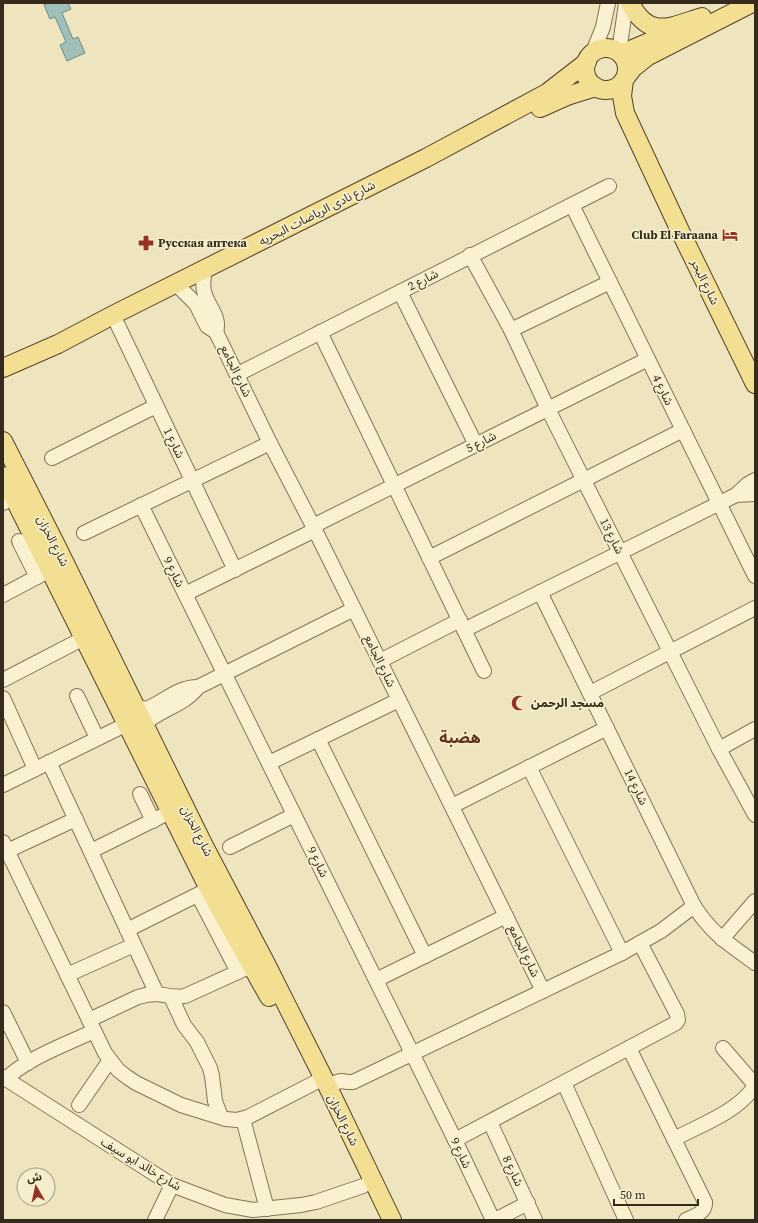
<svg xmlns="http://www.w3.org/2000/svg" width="758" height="1223" font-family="'Source Serif 4','Noto Sans Arabic',serif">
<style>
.water{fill:#a1bfb9;stroke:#688c87}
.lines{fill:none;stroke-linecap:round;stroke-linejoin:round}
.minor-casing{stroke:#867456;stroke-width:16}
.major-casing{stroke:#53422b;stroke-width:20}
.minor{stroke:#f9f1d0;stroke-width:14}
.major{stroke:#f3df92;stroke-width:18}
.labels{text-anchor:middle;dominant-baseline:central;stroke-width:3.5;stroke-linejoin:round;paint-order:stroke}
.street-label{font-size:12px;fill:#352a1b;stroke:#f5eecc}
.poi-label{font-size:12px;font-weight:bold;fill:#352a1b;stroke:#f5eecc;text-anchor:start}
.district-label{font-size:16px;font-weight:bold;fill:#62311a;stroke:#f5eecc}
</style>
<rect width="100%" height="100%" fill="#eee4bd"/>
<polygon class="water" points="49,3 68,3 71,9 62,13 73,39 78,37 85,53 67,61 60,45 66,42 55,17 50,19 44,5"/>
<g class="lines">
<defs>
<g id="minor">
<polyline points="593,52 603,27 608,3"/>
<polyline points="619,52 626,3"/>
<polyline points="572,205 755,576"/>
<polyline points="470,255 511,330 548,409 719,749 755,815"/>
<path d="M205 269C204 276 202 284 204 291 207 306 221 316 216 332"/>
<polyline points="176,284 196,304 207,326 216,332 270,443 313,526 543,991"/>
<polyline points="400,292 476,445"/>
<polyline points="113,315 235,570"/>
<polyline points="511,330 610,282"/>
<polyline points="320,332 484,671"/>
<polyline points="238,374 609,186"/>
<polyline points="52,458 156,406"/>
<polyline points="736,495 755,494"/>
<polyline points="3,503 14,498"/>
<polyline points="141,505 455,1140 493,1220"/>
<polyline points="313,526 648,359"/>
<polyline points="84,533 270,443"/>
<polyline points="19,541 37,577"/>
<polyline points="429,558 683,430"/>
<path d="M540 592 694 906C712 934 729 944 755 963"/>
<polyline points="185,594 315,530"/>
<polyline points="3,595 50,570"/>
<polyline points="464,630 736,495 748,484 755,480"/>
<polyline points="380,661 460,620"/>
<polyline points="3,680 84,638"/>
<polyline points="590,693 755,608"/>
<polyline points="77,696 97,738"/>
<polyline points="3,698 35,769"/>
<path d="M135 706 146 709C164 702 177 687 198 687L354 609"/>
<path d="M144 724C161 709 185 705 198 687"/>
<polyline points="318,739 425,956"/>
<polyline points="719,749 755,729"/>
<polyline points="49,762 157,994"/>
<polyline points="269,763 399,700"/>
<polyline points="529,767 622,953"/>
<polyline points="3,785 127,724"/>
<polyline points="140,794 153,821"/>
<polyline points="452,806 607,728"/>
<polyline points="3,842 105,1053 118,1070 127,1077 136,1083 181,1105 226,1119 237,1120 248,1117 316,1082"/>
<polyline points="230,847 294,815"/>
<polyline points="7,851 76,819"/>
<polyline points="91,851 170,812"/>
<polyline points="198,895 238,972"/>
<polyline points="127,930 209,889"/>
<polyline points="722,939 755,901"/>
<polyline points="67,975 134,945"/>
<polyline points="376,980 506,916"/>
<polyline points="171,997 184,1025 197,1042 210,1068 212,1076 215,1101 221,1117"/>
<polyline points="3,1012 28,1063"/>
<path d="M89 1020 138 997C144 995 150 994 157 994 167 995 175 998 185 996L260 962"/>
<path d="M629 1048 705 1202C706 1213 694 1216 686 1220"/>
<polyline points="723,1048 755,1085"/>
<polyline points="3,1077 172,1185 225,1205 253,1210 301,1205 316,1202 363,1186"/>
<path d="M6 1079C27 1058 67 1044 94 1031"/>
<polyline points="564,1083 626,1220"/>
<polyline points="327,1085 341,1081 348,1082 353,1082 622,953 661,931 694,906"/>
<polyline points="79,1105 110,1060"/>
<polyline points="243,1119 267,1209"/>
<polyline points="490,1122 535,1220"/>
<path d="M674 1139C702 1124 736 1113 755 1086"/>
<polyline points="455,1140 676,1023 678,1020 677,1014 640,943"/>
<polyline points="155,1220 172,1185"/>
<polyline points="495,1220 528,1203"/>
</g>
<g id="major">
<path d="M630 3C649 40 670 27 702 17"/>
<circle cx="606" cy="69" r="21"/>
<polyline points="621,54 661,37"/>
<polyline points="626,77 633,68 648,56 752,3"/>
<polyline points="624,80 622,96 625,113 682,235 755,384"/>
<polyline points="540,108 567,96 596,87"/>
<polyline points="3,368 58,344 113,315 426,158 547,93 587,62"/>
<polyline points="3,441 56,545 204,846 264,960 327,1085 392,1220"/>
<polyline points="3,476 209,889 269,997"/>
</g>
</defs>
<use href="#minor" class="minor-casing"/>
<use href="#major" class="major-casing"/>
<use href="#minor" class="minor"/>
<use href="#major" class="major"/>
</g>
<defs>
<symbol id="hotel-bare" viewBox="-9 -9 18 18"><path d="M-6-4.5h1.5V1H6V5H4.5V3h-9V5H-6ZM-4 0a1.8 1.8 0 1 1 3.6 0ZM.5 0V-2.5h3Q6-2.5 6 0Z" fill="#953125" stroke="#f5eecc" stroke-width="2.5" paint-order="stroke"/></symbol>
<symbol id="pharmacy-bare" viewBox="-9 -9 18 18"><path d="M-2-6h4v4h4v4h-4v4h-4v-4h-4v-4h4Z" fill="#953125" stroke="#f5eecc" stroke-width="2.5" paint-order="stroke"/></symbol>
<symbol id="mosque-bare" viewBox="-9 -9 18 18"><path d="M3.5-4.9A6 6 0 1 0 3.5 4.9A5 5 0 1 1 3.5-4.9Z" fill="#953125" stroke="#f5eecc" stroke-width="2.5" paint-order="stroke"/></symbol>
</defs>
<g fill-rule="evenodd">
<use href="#hotel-bare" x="719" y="224" width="22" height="22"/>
<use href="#pharmacy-bare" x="135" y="232" width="22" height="22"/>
<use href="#mosque-bare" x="508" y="692" width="22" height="22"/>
</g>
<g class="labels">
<g class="street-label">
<text transform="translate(317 213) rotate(-27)">شارع نادى الرياضات البحريه</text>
<text transform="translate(423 280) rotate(-27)">شارع 2</text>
<text transform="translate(705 282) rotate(64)">شارع البحر</text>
<text transform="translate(236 371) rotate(64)">شارع الجامع</text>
<text transform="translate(663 390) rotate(64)">شارع 4</text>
<text transform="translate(481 442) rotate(-27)">شارع 5</text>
<text transform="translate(174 443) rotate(64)">شارع 1</text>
<text transform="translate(612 536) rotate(63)">شارع 13</text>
<text transform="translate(53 541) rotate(63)">شارع الخزان</text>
<text transform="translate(174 572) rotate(64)">شارع 9</text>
<text transform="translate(380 661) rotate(64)">شارع الجامع</text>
<text transform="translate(636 787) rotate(64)">شارع 14</text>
<text transform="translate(197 831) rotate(63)">شارع الخزان</text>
<text transform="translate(318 862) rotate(64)">شارع 9</text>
<text transform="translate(524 951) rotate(64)">شارع الجامع</text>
<text transform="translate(343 1120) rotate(64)">شارع الخزان</text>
<text transform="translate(461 1153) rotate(65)">شارع 9</text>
<text transform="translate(141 1164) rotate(31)">شارع خالد ابو سيف</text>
<text transform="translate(513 1171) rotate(65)">شارع 8</text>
</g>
<g class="poi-label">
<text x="718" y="235" text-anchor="end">Club El Faraana</text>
<text x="158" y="243">Русская аптека</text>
<text x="531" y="703">مسجد الرحمن</text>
</g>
<g class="district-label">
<text x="460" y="737">هضبة</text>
</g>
</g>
<rect width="758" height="1223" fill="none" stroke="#352a1b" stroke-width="8"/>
<g transform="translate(36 1187) rotate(351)"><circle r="19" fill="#f5eecc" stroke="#a8a085"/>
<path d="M0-3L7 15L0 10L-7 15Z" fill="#953125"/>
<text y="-6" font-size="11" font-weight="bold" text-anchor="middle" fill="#352a1b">ش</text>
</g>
<path d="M614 1199v6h84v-6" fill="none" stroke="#352a1b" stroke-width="2"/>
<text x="620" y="1199" font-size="12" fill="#352a1b" stroke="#f5eecc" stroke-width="3" paint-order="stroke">50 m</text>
</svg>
